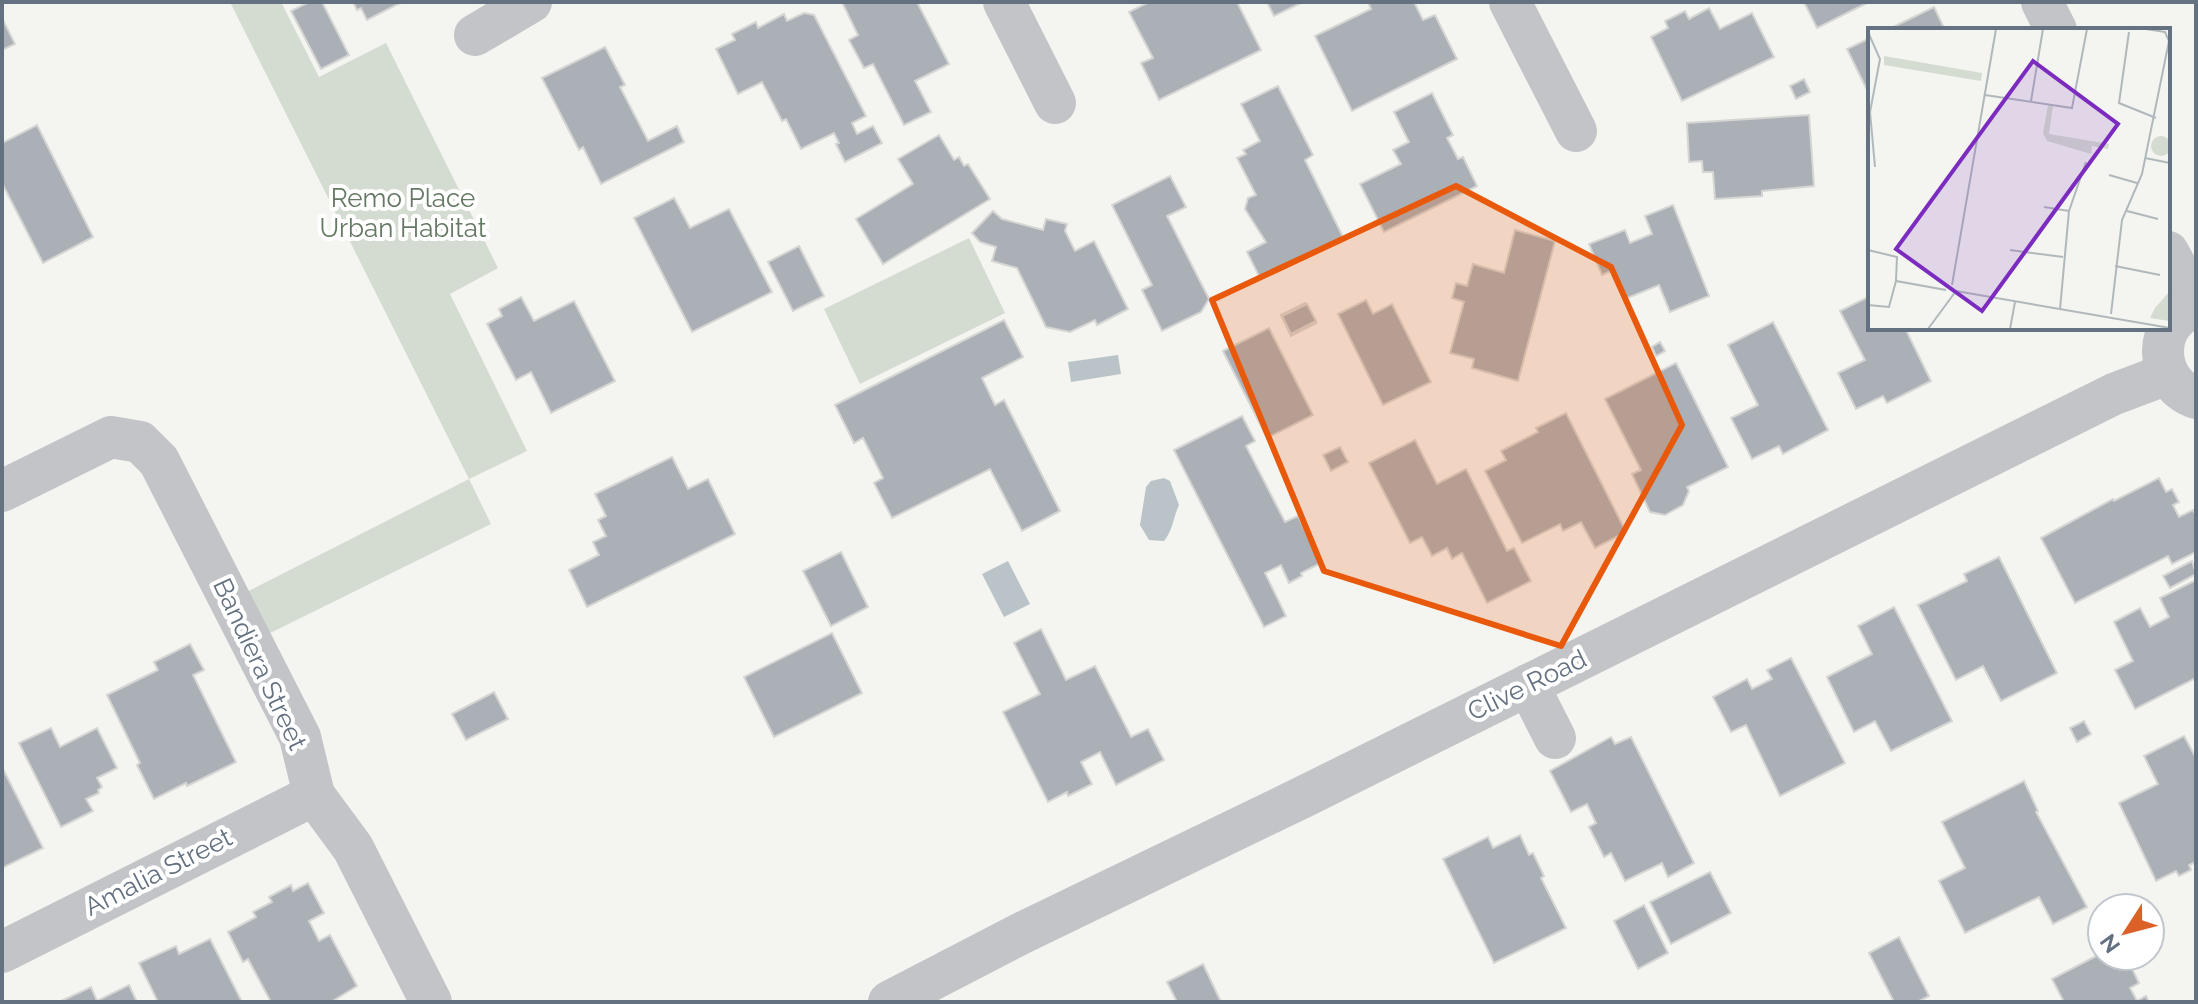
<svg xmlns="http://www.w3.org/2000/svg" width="2198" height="1004" font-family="Raleway,sans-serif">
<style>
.green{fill:#d4dbd1}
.water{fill:#bac4c8}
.building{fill:#aab0b6;stroke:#d5d5d3;stroke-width:2}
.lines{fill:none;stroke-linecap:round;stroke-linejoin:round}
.minor{stroke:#c2c4c8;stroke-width:42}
.marked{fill:#e8590c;fill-opacity:0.2;stroke:#e8590c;stroke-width:6;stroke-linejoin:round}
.labels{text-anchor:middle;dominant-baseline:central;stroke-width:8;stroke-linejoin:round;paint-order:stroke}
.park-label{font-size:26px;fill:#657863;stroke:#fff}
.street-label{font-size:26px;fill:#647180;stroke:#fff}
.inset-road{fill:none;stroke:#b1b8bc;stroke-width:2}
.view{fill:#7b2cbf;fill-opacity:0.15;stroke:#7b2cbf;stroke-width:4}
.inset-edge{fill:none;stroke:#647180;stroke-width:4}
</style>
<rect width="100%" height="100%" fill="#f4f4f0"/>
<g class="green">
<polygon points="230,2 281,2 319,77 386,43 498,268 450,294 527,451 469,479 491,524 252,642 231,600 469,479"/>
<polygon points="969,238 1005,313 860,384 824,309"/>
</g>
<g class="water">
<polygon points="1118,355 1121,374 1071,382 1068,362"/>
<path d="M1164 478 1170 481 1179 505C1173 518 1173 530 1164 541L1149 540 1140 525 1146 487 1151 481Z"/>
<polygon points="1008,561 1030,604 1004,617 982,574"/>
</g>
<g class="building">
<polygon points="309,2 322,2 349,55 321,69 291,11"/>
<polygon points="353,2 402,2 367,20 361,8 357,10"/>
<polygon points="842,2 917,2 949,64 915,81 931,112 904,125 873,64 864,68 849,40 858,35"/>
<polygon points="1149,2 1237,2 1261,50 1159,100 1141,63 1153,58 1129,12"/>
<polygon points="1267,2 1303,2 1274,16"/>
<polygon points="1368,2 1414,2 1423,20 1435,15 1457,59 1352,111 1315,36 1371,9"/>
<polygon points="1804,2 1869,2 1817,28"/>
<polygon points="1934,7 1945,30 1887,30"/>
<polygon points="1709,8 1720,29 1752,13 1774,57 1682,101 1651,37 1668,28 1665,21 1685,11 1689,19"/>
<polygon points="804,13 814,15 866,116 852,123 857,134 873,126 882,143 845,162 836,144 839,143 834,133 801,149 786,119 782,121 762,82 738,94 716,49 735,40 732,34 756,22 758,28 784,14 787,21"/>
<polygon points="2,18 15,44 2,50"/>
<polygon points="1870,38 1870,96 1847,49"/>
<polygon points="605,47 625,85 620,87 648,141 677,126 684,142 601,184 583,147 579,150 542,78"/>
<polygon points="1804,79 1810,92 1796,99 1790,86"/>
<polygon points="1278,86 1313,155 1305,160 1344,239 1320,251 1319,248 1260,278 1247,252 1266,242 1245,209 1248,198 1256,195 1237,158 1246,154 1243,150 1260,141 1241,104"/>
<polygon points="1432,93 1453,135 1447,138 1458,159 1463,157 1477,186 1384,232 1360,184 1401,164 1393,150 1409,142 1394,112"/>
<polygon points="1809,115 1814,186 1762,191 1762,196 1715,199 1713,172 1703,172 1702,161 1689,162 1687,123"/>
<polygon points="37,125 93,237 43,263 2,183 2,143"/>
<polygon points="939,135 954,160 959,157 964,166 968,164 990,199 883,264 856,219 913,184 898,159"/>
<polygon points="1170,176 1186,207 1167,216 1209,299 1201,312 1162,331 1142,290 1152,285 1112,205"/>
<polygon points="674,198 690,228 729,209 772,292 692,332 634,218"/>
<polygon points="1673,205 1709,296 1670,312 1659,285 1625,299 1613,270 1602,275 1589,244 1625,230 1630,243 1652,234 1645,216"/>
<polygon points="993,211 1002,219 1043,230 1046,219 1067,224 1065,231 1075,251 1094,241 1128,309 1097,325 1095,320 1070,332 1046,327 1017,268 992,261 996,247 980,242 972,233"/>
<polygon points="1515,230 1555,241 1518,381 1472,368 1474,359 1450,353 1464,302 1452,298 1456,283 1467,286 1473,264 1504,273"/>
<polygon points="799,246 824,296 793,311 768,262"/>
<polygon points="1870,296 1870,328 1905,328 1931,381 1887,403 1883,396 1856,409 1838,373 1865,360 1840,311"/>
<polygon points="521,297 534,321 574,301 615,381 551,413 531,372 516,380 487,324 502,316 499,309"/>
<polygon points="1366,300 1373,314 1392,304 1431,382 1383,405 1338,314"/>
<polygon points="1305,303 1316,323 1291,336 1281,315"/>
<polygon points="1307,304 1316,321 1291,334 1282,316"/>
<polygon points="1004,320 1023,357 982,378 995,405 1004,400 1060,511 1022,531 990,469 892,518 874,483 883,478 863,438 854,443 835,405"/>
<polygon points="1773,322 1828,430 1783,454 1779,446 1752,459 1731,418 1758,405 1728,345"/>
<polygon points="1269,328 1313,415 1267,438 1223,351"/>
<polygon points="1660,342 1665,351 1656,356 1652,347"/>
<polygon points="1676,363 1728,467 1687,487 1689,491 1683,505 1665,515 1650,512 1632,474 1641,470 1605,399"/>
<polygon points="1566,413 1626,532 1595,548 1581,522 1563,531 1560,524 1522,543 1485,471 1506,460 1501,451 1538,432 1536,428"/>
<polygon points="1242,416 1255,441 1246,446 1285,522 1298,516 1321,563 1301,573 1302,576 1289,583 1281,565 1265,573 1286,616 1264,627 1174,450"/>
<polygon points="1415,440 1437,484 1466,469 1507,551 1514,548 1531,581 1487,603 1462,553 1452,559 1447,548 1432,556 1422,537 1410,543 1369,463"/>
<polygon points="1340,447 1348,462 1331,471 1323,455"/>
<polygon points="672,457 688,489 708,479 735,534 587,607 569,570 599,555 593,542 606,536 598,520 606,516 595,494"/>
<polygon points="2159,478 2166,492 2172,489 2179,502 2173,505 2179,517 2193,510 2196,516 2196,552 2172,564 2168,556 2075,603 2041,538 2113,499 2114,501"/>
<polygon points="841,552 868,607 831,626 803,571"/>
<polygon points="1999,557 2057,673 2001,701 1983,666 1956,680 1918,605 1967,581 1964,574"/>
<polygon points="2192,561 2196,574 2170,588 2163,576"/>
<polygon points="2196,580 2196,678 2135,709 2115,670 2133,661 2114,622 2140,608 2150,627 2169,617 2160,598"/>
<polygon points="1894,607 1952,721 1891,751 1875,721 1854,732 1827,677 1872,654 1858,626"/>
<polygon points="1041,629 1066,680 1095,666 1131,737 1148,729 1164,760 1116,785 1100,752 1081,762 1092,784 1068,796 1067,792 1048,802 1003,712 1040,694 1014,643"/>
<polygon points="832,633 862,693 774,737 744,677"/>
<polygon points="190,644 204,670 193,675 236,762 187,786 186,783 154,799 137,765 140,763 107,695 158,670 154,662"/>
<polygon points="1791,658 1845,763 1780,796 1746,725 1731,732 1713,697 1747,679 1752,689 1772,679 1767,670"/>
<polygon points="494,692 508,719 466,740 452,714"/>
<polygon points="2084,721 2091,734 2077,742 2070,728"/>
<polygon points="51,728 60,747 97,728 117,768 97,778 102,787 98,790 99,793 86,799 93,811 61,827 19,743"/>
<polygon points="2184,736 2196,758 2196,862 2189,865 2191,870 2179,876 2176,871 2156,881 2119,803 2158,784 2144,756"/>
<polygon points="1611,737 1615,744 1631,737 1694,863 1668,877 1662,863 1625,881 1611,853 1604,857 1589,827 1596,823 1587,804 1571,812 1550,771"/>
<polygon points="2,767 43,848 2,868"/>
<polygon points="2024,781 2038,811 2036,812 2087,907 2053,924 2039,897 1965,933 1939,881 1965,868 1942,822"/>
<polygon points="1520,835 1529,855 1533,853 1544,876 1541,878 1566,928 1494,963 1443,859 1488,837 1493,848"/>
<polygon points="1710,872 1731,913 1671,944 1650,902"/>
<polygon points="308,883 324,913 309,921 319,941 330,935 357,986 331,1002 271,1002 248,959 243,962 228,932 256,917 253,912 272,902 269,897 291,885 293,891"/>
<polygon points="1644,905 1668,953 1638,969 1614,921"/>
<polygon points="1899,937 1929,996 1917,1002 1894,1002 1869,953"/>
<polygon points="210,939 242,1002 158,1002 139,963 176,946 179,954"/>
<polygon points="2102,953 2102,956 2126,956 2139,983 2130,988 2137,1001 2146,996 2149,1002 2064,1002 2052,979"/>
<polygon points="1203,964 1221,1002 1177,1002 1167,982"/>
<polygon points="129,985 137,1002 59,1002 91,987 97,1001"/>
</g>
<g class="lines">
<g class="minor">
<polyline points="1004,2 1055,103"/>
<polyline points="1510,2 1576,131"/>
<polyline points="2042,2 2056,30"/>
<polyline points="475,35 531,2"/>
<polyline points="2168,252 2179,272 2191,309"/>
<path d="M2196 307C2151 321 2153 383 2196 398"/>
<polyline points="2,491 111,437 140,442 159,461 300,737 314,795 353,848 431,1002"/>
<polyline points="1528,685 1555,738"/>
<polyline points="2,952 314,795"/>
<polyline points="889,1002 1022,933 1301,798 2114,394 2167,374"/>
</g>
</g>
<path class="marked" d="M1456 186 1611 267 1682 425 1561 646 1324 571 1212 300Z"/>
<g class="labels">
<g class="park-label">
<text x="403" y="198">Remo Place<tspan x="403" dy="30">Urban Habitat</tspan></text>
</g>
<g class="street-label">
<text transform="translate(260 664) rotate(65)">Bandiera Street</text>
<text transform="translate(1527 685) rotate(-26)">Clive Road</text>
<text transform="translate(158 872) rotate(-27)">Amalia Street</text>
</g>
</g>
<g transform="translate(1868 28)">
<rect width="302" height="302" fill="#f4f4f0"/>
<path d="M16 28 114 45 113 53 16 37ZM180 77 185 78 181 106 241 116 240 121 224 118 223 126 179 113 175 105ZM283 118a10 10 0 1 1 20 0a10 10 0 1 1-20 0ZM302 263V293L282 290 287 280Z" fill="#d4dbd1"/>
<path class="inset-road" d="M0 4 12 31 2 84 7 139M261 4 251 75 288 90M117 67 204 80 219 1M163 73 175 1M277 130 302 135M241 147 269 155M176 179 201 183M259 183 290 191M0 222 29 229 28 252M142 222 195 229M247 238 292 247M84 257 128 1M88 263 302 300M0 277 21 279 28 253 78 262M192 281 201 183 218 134M243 286 254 192 274 146 301 13 297 4 278 1M60 301 88 263M142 301 147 274"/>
<path class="view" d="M165 33 250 96 114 283 28 221Z"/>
<rect width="302" height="302" class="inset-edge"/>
</g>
<rect width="2198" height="1004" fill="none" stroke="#647180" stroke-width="8"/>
<g transform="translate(2126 932) rotate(234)"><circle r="38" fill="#ffffff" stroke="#c1c6cc" stroke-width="2"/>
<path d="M0-6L14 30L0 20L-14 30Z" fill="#db6129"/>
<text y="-12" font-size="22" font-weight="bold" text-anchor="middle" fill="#647180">N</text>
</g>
</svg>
